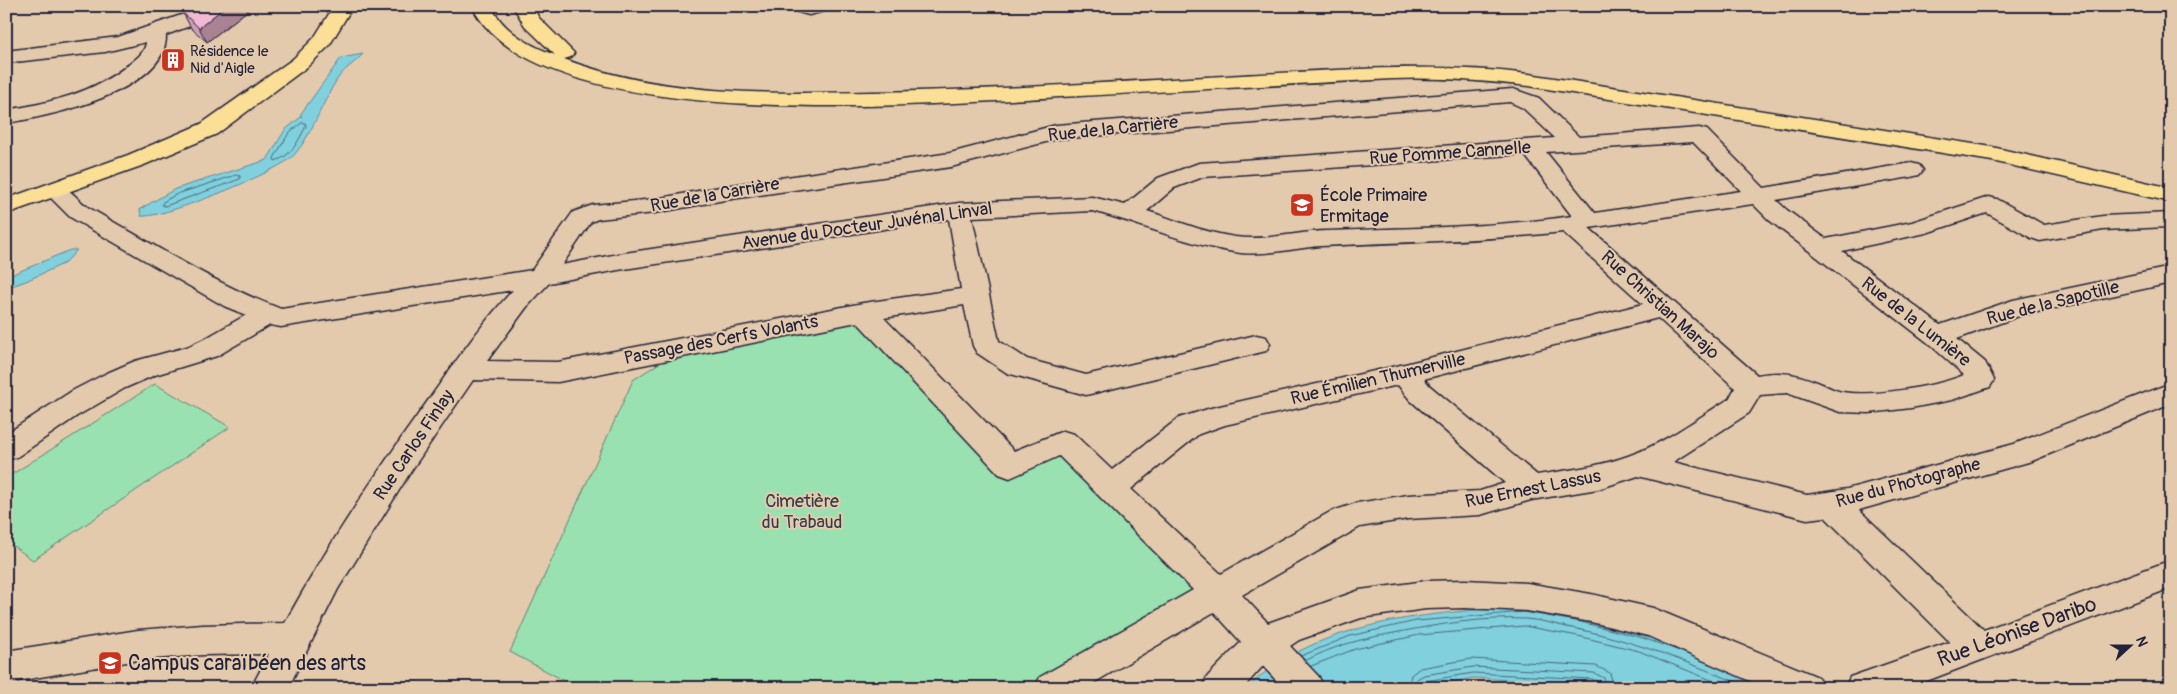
<svg xmlns="http://www.w3.org/2000/svg" width="2177" height="694" font-family="Pangolin,sans-serif">
<style>
.green{fill:#99e1b0;stroke:#5e8276}
.water{fill:#81d0dd;stroke:#5b8a9c}
.lines{fill:none;stroke-linecap:round;stroke-linejoin:round}
.shore{stroke:#48687c;stroke-width:1}
.minor-casing{stroke:#22223b;stroke-width:3}
.major-casing{stroke:#22223b;stroke-width:3}
.highway-casing{stroke:#22223b;stroke-width:3}
.minor{fill:#e4caac;fill-rule:evenodd}
.major{fill:#fbdf96;fill-rule:evenodd}
.highway{fill:#fbdf96;fill-rule:evenodd}
.wall{fill:#cfa0b5;stroke:#22223b}
.shaded-wall{fill:#a98293;stroke:#22223b}
.building{fill:#f1bad2;stroke:#22223b}
.labels{text-anchor:middle;dominant-baseline:central;stroke-width:4;stroke-linejoin:round;paint-order:stroke}
.far-poi-label{font-size:15px;fill:#22223b;stroke:#e4caac;text-anchor:start}
.street-label{font-size:18px;fill:#22223b;stroke:#e4caac}
.poi-label{font-size:18px;fill:#22223b;stroke:#e4caac;text-anchor:start}
.park-label{font-size:18px;fill:#343f4d;stroke:#e4caac}
.near-street-label{font-size:21px;fill:#22223b;stroke:#e4caac}
.near-poi-label{font-size:21px;fill:#22223b;stroke:#e4caac;text-anchor:start}
</style>
<rect width="100%" height="100%" fill="#e4caac"/>
<filter id="ink" filterUnits="userSpaceOnUse"><feTurbulence type="fractalNoise" baseFrequency=".02" numOctaves="2"/><feDisplacementMap in="SourceGraphic" scale="10" xChannelSelector="R" yChannelSelector="G"/><feConvolveMatrix kernelMatrix="1 2 1 2 8 2 1 2 1" color-interpolation-filters="sRGB"/></filter>
<g filter="url(#ink)">
<g class="green">
<polygon points="864,320 1008,472 1060,449 1201,591 1033,688 555,688 567,682 510,652 633,380 667,358"/>
<polygon points="155,384 230,427 33,560 6,541 6,478"/>
</g>
<g class="water">
<path d="M363 54C355 63 345 68 338 78 322 102 313 133 295 154 282 171 162 219 141 216L140 209 175 189 267 160 285 130 302 116 300 115 341 58Z"/>
<polygon points="70,250 77,250 65,263 26,281 6,288 6,277"/>
<path d="M1525 607 1644 633 1778 688H1602L1592 684 1473 678 1420 688H1247C1316 620 1434 612 1525 607Z"/>
</g>
<g class="lines">
<g class="shore">
<path d="M302 123H305L306 126C298 141 292 156 275 161L274 158 289 133Z"/>
<polygon points="237,175 240,176 240,179 165,206 162,205 163,202 177,194"/>
<polyline points="1301,656 1350,636 1416,621 1524,612 1581,622 1643,638 1677,650"/>
<path d="M1305 661C1334 645 1366 638 1399 632 1440 624 1484 617 1526 619 1540 620 1554 624 1567 627 1631 639 1690 663 1750 688"/>
<polyline points="1311,666 1355,649 1419,635 1524,626 1578,636 1639,651 1731,688"/>
<polyline points="1408,688 1411,675 1420,668 1471,659 1596,666 1610,673 1614,688"/>
<polyline points="1415,688 1417,679 1424,675 1473,667 1594,673 1604,678 1607,688"/>
<polyline points="1422,688 1422,683 1426,681 1473,673 1592,679 1599,682 1601,688"/>
</g>
<defs>
<g id="minor">
<path d="M207 6H234L232 10 166 35C168 91 48 117 6 123V110C50 103 93 93 128 65 136 59 145 53 146 42L105 52 6 63V51L118 37Z"/>
<polygon points="789,6 831,6 829,10 809,15 791,10"/>
<path d="M1513 89 1539 98 1579 137 1699 128 1707 130 1764 188 1911 163 1919 165 1923 170 1919 175 1911 177 1776 200 1787 210 1826 239 1912 222 1989 197 1997 199 2044 225 2103 216 2171 213V227H2168L2103 230 2040 241 2031 238 1987 213 1926 233 1842 251 1940 325 2013 300 2171 267V283L2019 316 1957 339 1985 362 1994 380 1990 387 1952 400 1911 408 1869 413 1840 412 1787 393 1760 395 1749 413 1673 462 1807 495 1847 489 2014 444 2171 383V404L2032 461 1859 510 1984 630 2171 560V588L1908 688H1845L1850 677 1950 642 1825 517 1807 519 1638 476 1598 489 1531 500 1480 515 1408 519 1360 527 1242 595 1268 623 1360 590 1426 581 1465 580 1527 583 1591 594 1653 608 1818 677 1823 688H1766L1648 636 1591 622 1527 611 1465 608 1426 609 1361 618 1299 640 1290 646 1319 677 1324 688H1283L1263 666 1243 688H1202L1207 677 1241 642 1214 612 1085 688H1035L1040 677 1193 590 1059 456 1010 478 999 474 857 322 558 382 473 380 411 471 338 589 288 688H251L269 654 203 655 138 660 6 683V651L138 630 203 625 285 623C327 546 376 473 427 402 454 364 481 324 513 290L281 327 270 325 217 356 155 375 125 388 77 416 17 457 6 460V434L72 391 105 374 135 361 187 347 208 337 246 315 224 306 70 217 43 190 47 185C67 180 75 200 91 209 153 244 214 284 281 309L532 270 573 212 593 205 655 199 725 186 950 153 1056 125ZM1510 102 1523 108 1555 138 1199 163 1158 178 1125 205 1092 197 959 203 618 254 562 265 591 222 598 219 655 213 725 200 951 167 1057 139ZM1693 142 1741 191 1595 213 1546 152ZM1524 154 1572 216C1491 228 1408 228 1326 231 1296 232 1265 241 1235 237 1205 233 1176 220 1147 211L1174 188 1203 177ZM1753 204 1769 220 1927 342 1964 375C1936 387 1871 397 1842 392 1833 390 1825 385 1817 382 1794 373 1781 371 1757 375L1589 228ZM1092 211C1140 223 1185 244 1234 252 1262 257 1293 248 1321 246 1402 242 1483 241 1563 232L1643 304 1405 364 1211 408 1179 418 1112 470 1074 434 1063 431 1014 451 884 318 964 305 973 346 977 353 1007 373 1086 395 1266 351 1270 344 1266 337 1256 335 1086 375 1027 359 999 341 972 217ZM949 219 961 289 863 303 558 362 487 361 526 308 549 283 618 270ZM1658 318 1735 388 1729 399C1696 419 1664 444 1628 456 1598 467 1567 470 1537 475L1430 386 1424 379ZM1398 385 1410 400 1505 483 1480 491 1408 495 1357 503 1330 512 1221 574 1131 489 1199 434 1225 425Z"/>
</g>
<polygon id="major" points="334,6 353,6 329,46 307,67 217,134 144,165 6,214 6,199 128,155 201,124 293,59 314,38"/>
<path id="highway" d="M472 6H491C503 31 530 46 555 55L525 26 513 6H532L539 18 574 53 571 57 564 59C661 96 770 94 872 92 996 90 1119 82 1242 75 1338 70 1433 62 1529 74L1992 147 2171 188V202L1992 161 1529 86C1484 81 1438 77 1393 79 1282 84 1171 92 1060 97 934 104 536 138 472 6Z"/>
</defs>
<use href="#minor" class="minor-casing"/>
<use href="#major" class="major-casing"/>
<use href="#highway" class="highway-casing"/>
<use href="#minor" class="minor"/>
<use href="#major" class="major"/>
<use href="#highway" class="highway"/>
</g>
<polygon class="wall" points="226,6 247,6 247,11 207,42 191,28 183,13"/>
<polygon class="shaded-wall" points="226,6 247,6 247,11 207,42 199,28"/>
<polygon class="building" points="199,6 226,6 199,28 183,13"/>
</g>
<defs>
<symbol id="building-square" viewBox="-11 -11 22 22"><rect x="-9" y="-9" width="18" height="18" rx="4" fill="#c8321e" stroke="#e4caac"/><path d="M-4-6H4V6H1V3H-1V6H-4ZM-2.5-4.3h1.7v1.8h-1.7ZM.8-4.3h1.7v1.8H.8ZM-2.5-1h1.7V.8h-1.7ZM.8-1h1.7V.8H.8Z" fill="#fff"/></symbol>
<symbol id="school-square" viewBox="-11 -11 22 22"><rect x="-9" y="-9" width="18" height="18" rx="4" fill="#c8321e" stroke="#e4caac"/><path d="M0-5L7-2L0 1L-7-2ZM-4 1L0 2.5L4 1V4Q0 6-4 4Z" fill="#fff"/></symbol>
<symbol id="university-square" viewBox="-11 -11 22 22"><rect x="-9" y="-9" width="18" height="18" rx="4" fill="#c8321e" stroke="#e4caac"/><path d="M0-5L7-2L0 1L-7-2ZM-4 1L0 2.5L4 1V4Q0 6-4 4Z" fill="#fff"/></symbol>
</defs>
<g fill-rule="evenodd">
<use href="#building-square" x="159" y="46" width="28" height="28"/>
<use href="#school-square" x="1288" y="191" width="28" height="28"/>
<use href="#university-square" x="96" y="649" width="28" height="28"/>
</g>
<g class="labels">
<g class="far-poi-label">
<text x="190" y="51">Résidence le<tspan x="190" dy="17">Nid d'Aigle</tspan></text>
</g>
<g class="street-label">
<text transform="translate(1113 129) rotate(-6)">Rue de la Carrière</text>
<text transform="translate(1450 153) rotate(-4)">Rue Pomme Cannelle</text>
<text transform="translate(715 195) rotate(-10)">Rue de la Carrière</text>
<text transform="translate(867 226) rotate(-8)">Avenue du Docteur Juvénal Linval</text>
<text transform="translate(2053 303) rotate(-14)">Rue de la Sapotille</text>
<text transform="translate(1660 305) rotate(42)">Rue Christian Marajo</text>
<text transform="translate(1916 322) rotate(38)">Rue de la Lumière</text>
<text transform="translate(721 340) rotate(-11)">Passage des Cerfs Volants</text>
<text transform="translate(1378 379) rotate(-13)">Rue Émilien Thumerville</text>
<text transform="translate(414 445) rotate(-56)">Rue Carlos Finlay</text>
<text transform="translate(1908 483) rotate(-15)">Rue du Photographe</text>
<text transform="translate(1533 489) rotate(-11)">Rue Ernest Lassus</text>
</g>
<g class="poi-label">
<text x="1320" y="195">École Primaire<tspan x="1320" dy="21">Ermitage</tspan></text>
</g>
<g class="park-label">
<text x="802" y="501">Cimetière<tspan x="802" dy="21">du Trabaud</tspan></text>
</g>
<g class="near-street-label">
<text transform="translate(2017 632) rotate(-20)">Rue Léonise Daribo</text>
</g>
<g class="near-poi-label">
<text x="128" y="663">Campus caraïbéen des arts</text>
</g>
</g>
<rect width="2177" height="694" fill="none" stroke="#e4caac" stroke-width="25"/>
<rect x="12" y="12" width="2152" height="669" fill="none" stroke="#22223b" stroke-width="2" filter="url(#ink)"/>
<g transform="translate(2130 646) rotate(69)" stroke="#e4caac" stroke-width="4" paint-order="stroke">
<path d="M0-4L9 19L0 12L-9 19Z" fill="#22223b"/>
<text y="-8" font-size="14" font-weight="bold" text-anchor="middle" fill="#22223b">N</text>
</g>
</svg>
